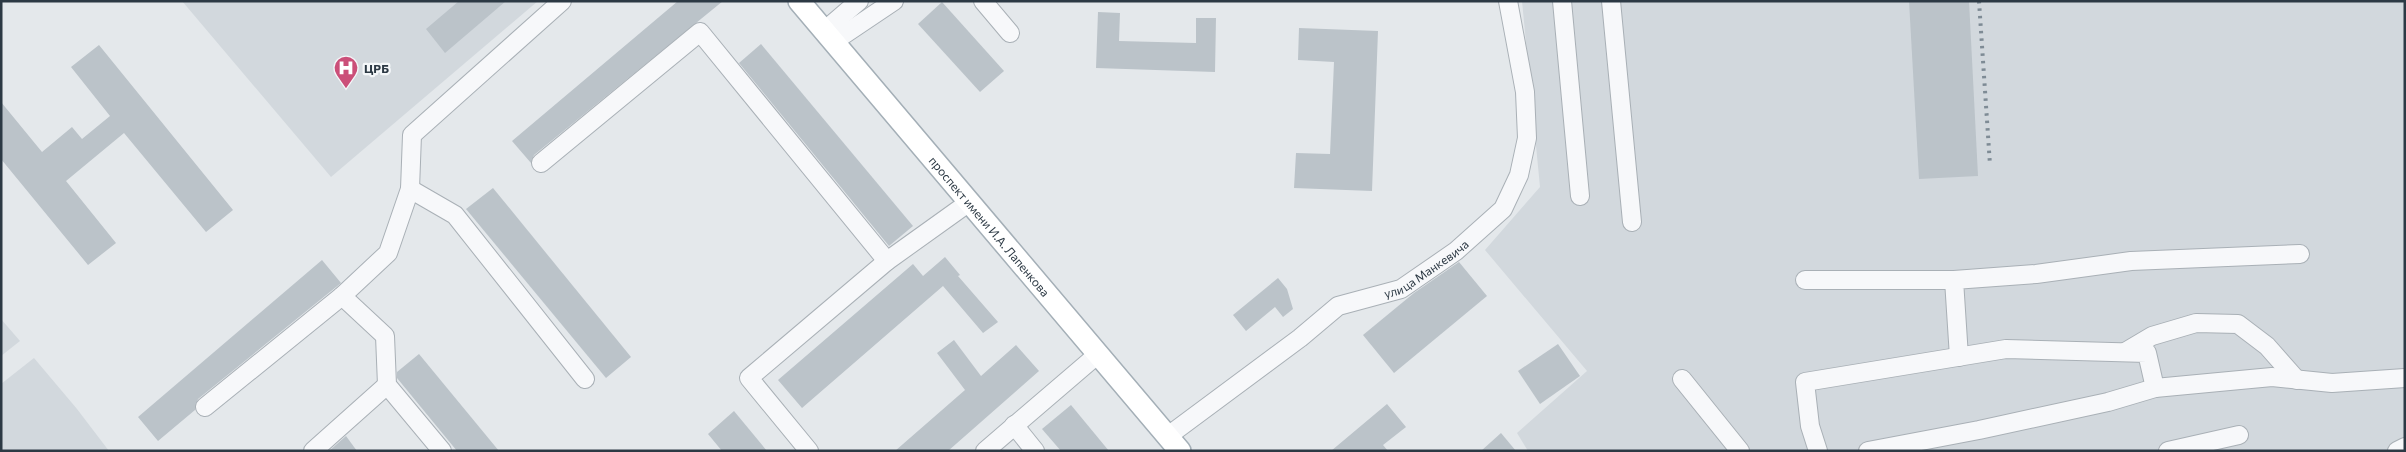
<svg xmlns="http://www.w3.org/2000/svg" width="2406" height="452" font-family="Commissioner,sans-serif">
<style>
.built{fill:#d2d8dd}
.building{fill:#bbc3c9}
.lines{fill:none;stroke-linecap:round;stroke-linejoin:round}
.minor-casing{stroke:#a9b0b6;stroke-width:20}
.major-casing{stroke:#a4afb7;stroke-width:24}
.minor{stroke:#f7f8fa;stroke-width:18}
.major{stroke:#fff;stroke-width:21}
.rail{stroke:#7e8b95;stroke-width:4;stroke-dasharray:2.5 5;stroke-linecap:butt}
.labels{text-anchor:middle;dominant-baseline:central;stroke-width:4.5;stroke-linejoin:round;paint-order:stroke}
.poi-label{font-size:12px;font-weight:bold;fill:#2c3944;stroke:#f4f7f9;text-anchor:start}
.street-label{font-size:12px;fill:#2c3944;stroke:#f4f7f9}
</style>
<rect width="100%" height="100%" fill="#e4e8eb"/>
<g class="built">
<polygon points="182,1 538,1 331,177"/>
<polygon points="1522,1 2405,1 2405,451 1528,451 1517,433 1587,371 1485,250 1540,187"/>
<polygon points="1,319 20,341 1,356"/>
<polygon points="34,358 77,409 109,451 1,451 1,384"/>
</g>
<g class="building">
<polygon points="459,1 506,1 445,53 426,29"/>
<polygon points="678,1 723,1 534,155 531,163 512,141"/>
<polygon points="1909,1 1969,1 1978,176 1919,179"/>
<polygon points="942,2 1004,71 980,92 918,24"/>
<polygon points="1098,12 1120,13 1119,41 1196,43 1196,18 1216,18 1215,72 1096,68"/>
<polygon points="1299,28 1378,31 1372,191 1294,188 1296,153 1330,154 1334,62 1298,60"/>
<polygon points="761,44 913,226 889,246 739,63"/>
<polygon points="99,45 233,210 206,232 124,133 66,181 116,243 88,265 1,159 1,102 42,152 72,127 82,139 110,116 71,67"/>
<polygon points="493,188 631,357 606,378 466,209"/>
<polygon points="945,257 960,275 958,276 998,322 983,333 943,286 802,408 778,380 913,264 923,276"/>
<polygon points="322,260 341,283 198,399 195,410 158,441 138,417"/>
<polygon points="1459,262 1487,296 1394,373 1363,335 1414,293"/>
<polygon points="1278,278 1287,289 1293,309 1283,317 1275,307 1246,331 1233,315"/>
<polygon points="954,340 981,376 1016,345 1039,371 948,451 895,451 965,390 937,353"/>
<polygon points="1558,344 1580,376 1540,404 1518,371"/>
<polygon points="419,354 499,451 457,451 397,378 397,372"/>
<polygon points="1387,404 1406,427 1383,445 1388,451 1331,451"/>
<polygon points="1071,405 1109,451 1061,451 1042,429"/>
<polygon points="734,411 767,451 722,451 708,434"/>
<polygon points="1501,433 1516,451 1481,451"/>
<polygon points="346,436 357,451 329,451"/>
</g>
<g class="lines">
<defs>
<g id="minor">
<polyline points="983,1 1010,33"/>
<polyline points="1562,1 1580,196"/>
<polyline points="1611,1 1632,222"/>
<polyline points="824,31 859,1"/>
<polyline points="833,42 894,1"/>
<polyline points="541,163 700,32 887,261"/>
<polyline points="410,189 455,215 585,379"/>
<polyline points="1805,280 1954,280"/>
<polyline points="342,296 385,336 387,385 442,451"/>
<polyline points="2125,352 2152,336 2196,323 2238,324 2267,346 2297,380"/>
<polyline points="1959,357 1954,280 2036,274 2131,261 2300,254"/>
<polyline points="1682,379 1740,451"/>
<polyline points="2155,388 2272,377 2332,383 2405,378"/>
<polyline points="205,407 342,296 388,253 410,189 412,135 562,1"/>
<polyline points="1014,425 1035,451"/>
<path id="s1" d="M1168 436 1300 338 1338 306 1401 289 1456 251 1503 209 1519 175 1527 138 1525 92 1508 1"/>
<polyline points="313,451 387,385"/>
<polyline points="809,451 749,378 887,261 968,203"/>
<polyline points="985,451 1097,355"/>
<polyline points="1818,451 1810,426 1805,382 2006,349 2147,353 2155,388 2108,402 1979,430 1868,451"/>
<polyline points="2168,451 2239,435"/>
<polyline points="2397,451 2405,447"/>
</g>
<g id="major">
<path id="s2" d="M799 1 1180 451"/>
</g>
</defs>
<use href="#minor" class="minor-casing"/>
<use href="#major" class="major-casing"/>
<use href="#minor" class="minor"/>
<use href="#major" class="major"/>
<polyline class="rail" points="1979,1 1990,165"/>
</g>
<defs>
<symbol id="hospital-pin" viewBox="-11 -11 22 30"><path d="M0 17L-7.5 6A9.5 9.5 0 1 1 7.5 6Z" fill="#cb4f79" stroke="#f4f7f9"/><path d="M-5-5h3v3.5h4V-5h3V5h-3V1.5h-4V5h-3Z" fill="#fff"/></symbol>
</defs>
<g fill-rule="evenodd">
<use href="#hospital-pin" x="332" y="54" width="28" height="38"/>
</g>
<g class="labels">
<g class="poi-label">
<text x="364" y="68">ЦРБ</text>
</g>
<g class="street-label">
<text stroke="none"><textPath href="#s2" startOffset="295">проспект имени И.А. Лапенкова</textPath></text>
<text stroke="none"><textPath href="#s1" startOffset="311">улица Манкевича</textPath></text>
</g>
</g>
<rect width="2406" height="452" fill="none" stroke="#2c3944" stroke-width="5"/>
</svg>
